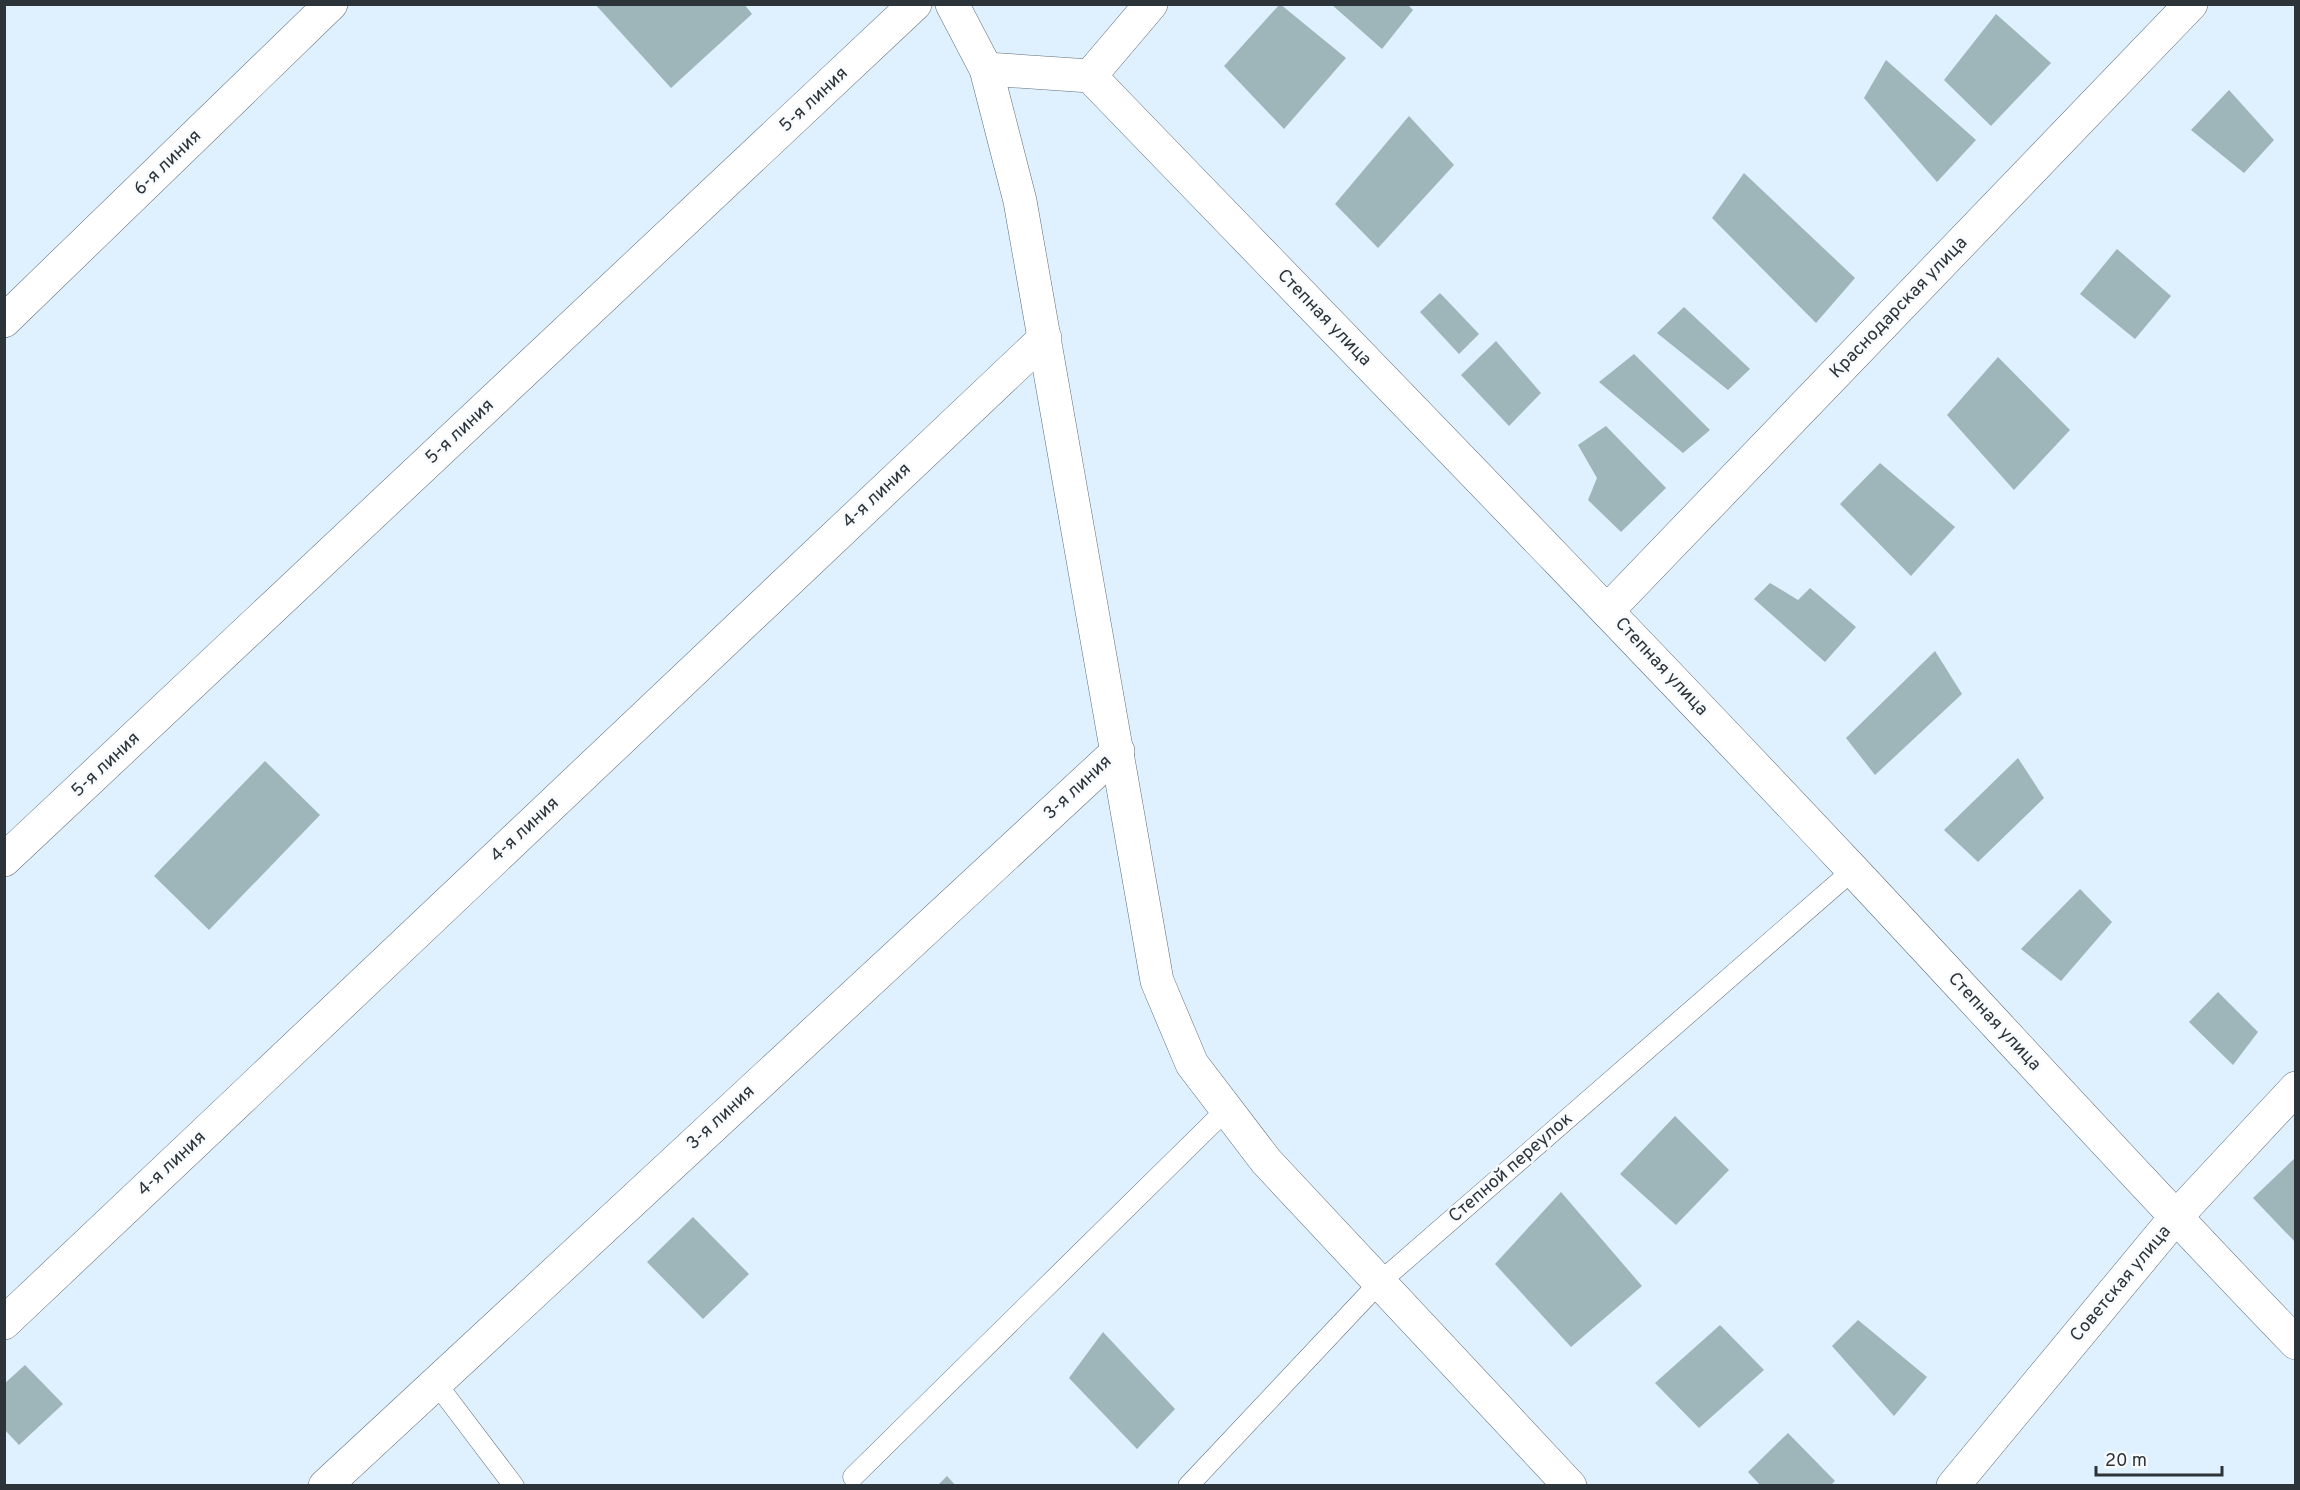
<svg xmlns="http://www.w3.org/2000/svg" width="2300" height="1490" font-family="Overpass,sans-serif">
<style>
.building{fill:#9eb5ba}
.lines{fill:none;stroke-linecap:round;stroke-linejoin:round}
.lane-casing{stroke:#5f6e7a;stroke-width:21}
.street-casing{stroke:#5f6e7a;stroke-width:34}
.primary-casing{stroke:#5f6e7a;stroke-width:34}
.lane{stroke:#fff;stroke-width:20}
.street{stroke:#fff;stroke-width:33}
.primary{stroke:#fff;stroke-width:33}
.labels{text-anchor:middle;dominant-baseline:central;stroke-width:5;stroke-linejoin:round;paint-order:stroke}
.street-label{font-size:18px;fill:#2d3439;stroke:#f8fbfe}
</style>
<rect width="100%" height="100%" fill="#dff0ff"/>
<g class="building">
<polygon points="595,4 744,4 752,14 671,88"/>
<polygon points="1280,4 1346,58 1284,129 1224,66"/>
<polygon points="1331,4 1407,4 1413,10 1382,49"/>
<polygon points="1996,14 2051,63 1991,126 1944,80"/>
<polygon points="1886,60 1976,140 1937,182 1864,98"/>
<polygon points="2229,90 2274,140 2244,173 2191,130"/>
<polygon points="1409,116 1454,165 1378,248 1335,204"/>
<polygon points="1744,173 1855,278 1816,323 1712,218"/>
<polygon points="2117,249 2171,296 2135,339 2080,294"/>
<polygon points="1440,293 1479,334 1459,354 1420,312"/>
<polygon points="1684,307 1750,369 1728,390 1657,333"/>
<polygon points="1496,341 1541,393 1509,426 1461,375"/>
<polygon points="1634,354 1710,430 1683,453 1599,382"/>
<polygon points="1998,357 2070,430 2014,490 1947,415"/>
<polygon points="1606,426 1666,488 1621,532 1588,500 1597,478 1578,445"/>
<polygon points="1880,463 1955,527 1911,576 1840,504"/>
<polygon points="1770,583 1798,600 1810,588 1856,627 1825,662 1754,599"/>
<polygon points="1935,651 1962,694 1875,775 1846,738"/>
<polygon points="2018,758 2044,798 1978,862 1944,830"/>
<polygon points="265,761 320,815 209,930 154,876"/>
<polygon points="2080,889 2112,922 2061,981 2021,949"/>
<polygon points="2218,992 2258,1032 2233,1065 2189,1022"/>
<polygon points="1675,1116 1729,1170 1676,1225 1620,1174"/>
<polygon points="2296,1157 2296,1243 2253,1198"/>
<polygon points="1561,1192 1642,1286 1571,1347 1495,1264"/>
<polygon points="693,1217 749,1274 703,1319 647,1262"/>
<polygon points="1858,1320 1927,1377 1894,1416 1832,1346"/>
<polygon points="1720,1325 1764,1370 1699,1428 1655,1383"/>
<polygon points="1103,1332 1175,1409 1137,1449 1069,1378"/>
<polygon points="25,1365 63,1404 19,1445 4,1429 4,1384"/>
<polygon points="1788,1433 1835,1481 1830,1486 1761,1486 1748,1472"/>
<polygon points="947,1476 956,1486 937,1486"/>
</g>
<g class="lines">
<defs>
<g id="lane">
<polyline points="436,1383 514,1486"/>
<polyline points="853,1477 1227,1109"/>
<polyline points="1188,1486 1380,1282 1853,870"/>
</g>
<g id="street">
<path d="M986 69 1090 76C1344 339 1600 601 1851 868 1999 1026 2145 1187 2296 1343"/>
<polyline points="1090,76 1151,4"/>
<polyline points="4,321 331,4"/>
<polyline points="1607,611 2191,4"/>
<polyline points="4,860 915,4"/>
<polyline points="4,1323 1045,338"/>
<polyline points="325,1486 1118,751"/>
<polyline points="1953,1486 2175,1218 2296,1088"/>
</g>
<polyline id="primary" points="952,4 986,69 1020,201 1157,981 1192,1064 1266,1161 1570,1486"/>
</defs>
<use href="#lane" class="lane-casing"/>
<use href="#street" class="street-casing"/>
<use href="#primary" class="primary-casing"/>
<use href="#lane" class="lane"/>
<use href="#street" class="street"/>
<use href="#primary" class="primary"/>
</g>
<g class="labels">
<g class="street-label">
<text transform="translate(814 100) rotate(-43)">5-я линия</text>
<text transform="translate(168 163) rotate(-44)">6-я линия</text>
<text transform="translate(1899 308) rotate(-46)">Краснодарская улица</text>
<text transform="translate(1324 318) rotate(46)">Степная улица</text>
<text transform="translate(460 432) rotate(-43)">5-я линия</text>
<text transform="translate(877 496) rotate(-43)">4-я линия</text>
<text transform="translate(1661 667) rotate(47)">Степная улица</text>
<text transform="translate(106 765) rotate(-43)">5-я линия</text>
<text transform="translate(1078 788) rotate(-43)">3-я линия</text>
<text transform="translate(525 830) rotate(-43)">4-я линия</text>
<text transform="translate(1994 1022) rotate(47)">Степная улица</text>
<text transform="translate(721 1118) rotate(-43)">3-я линия</text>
<text transform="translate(172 1164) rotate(-43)">4-я линия</text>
<text transform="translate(1511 1168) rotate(-41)">Степной переулок</text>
<text transform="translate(2121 1284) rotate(-50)">Советская улица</text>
</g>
</g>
<rect width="2300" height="1490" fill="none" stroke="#2d3439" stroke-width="12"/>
<path d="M2096 1466v9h126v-9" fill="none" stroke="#2d3439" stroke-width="3"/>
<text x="2105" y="1466" font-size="18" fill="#2d3439" stroke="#f8fbfe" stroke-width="4.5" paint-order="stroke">20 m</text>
</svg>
